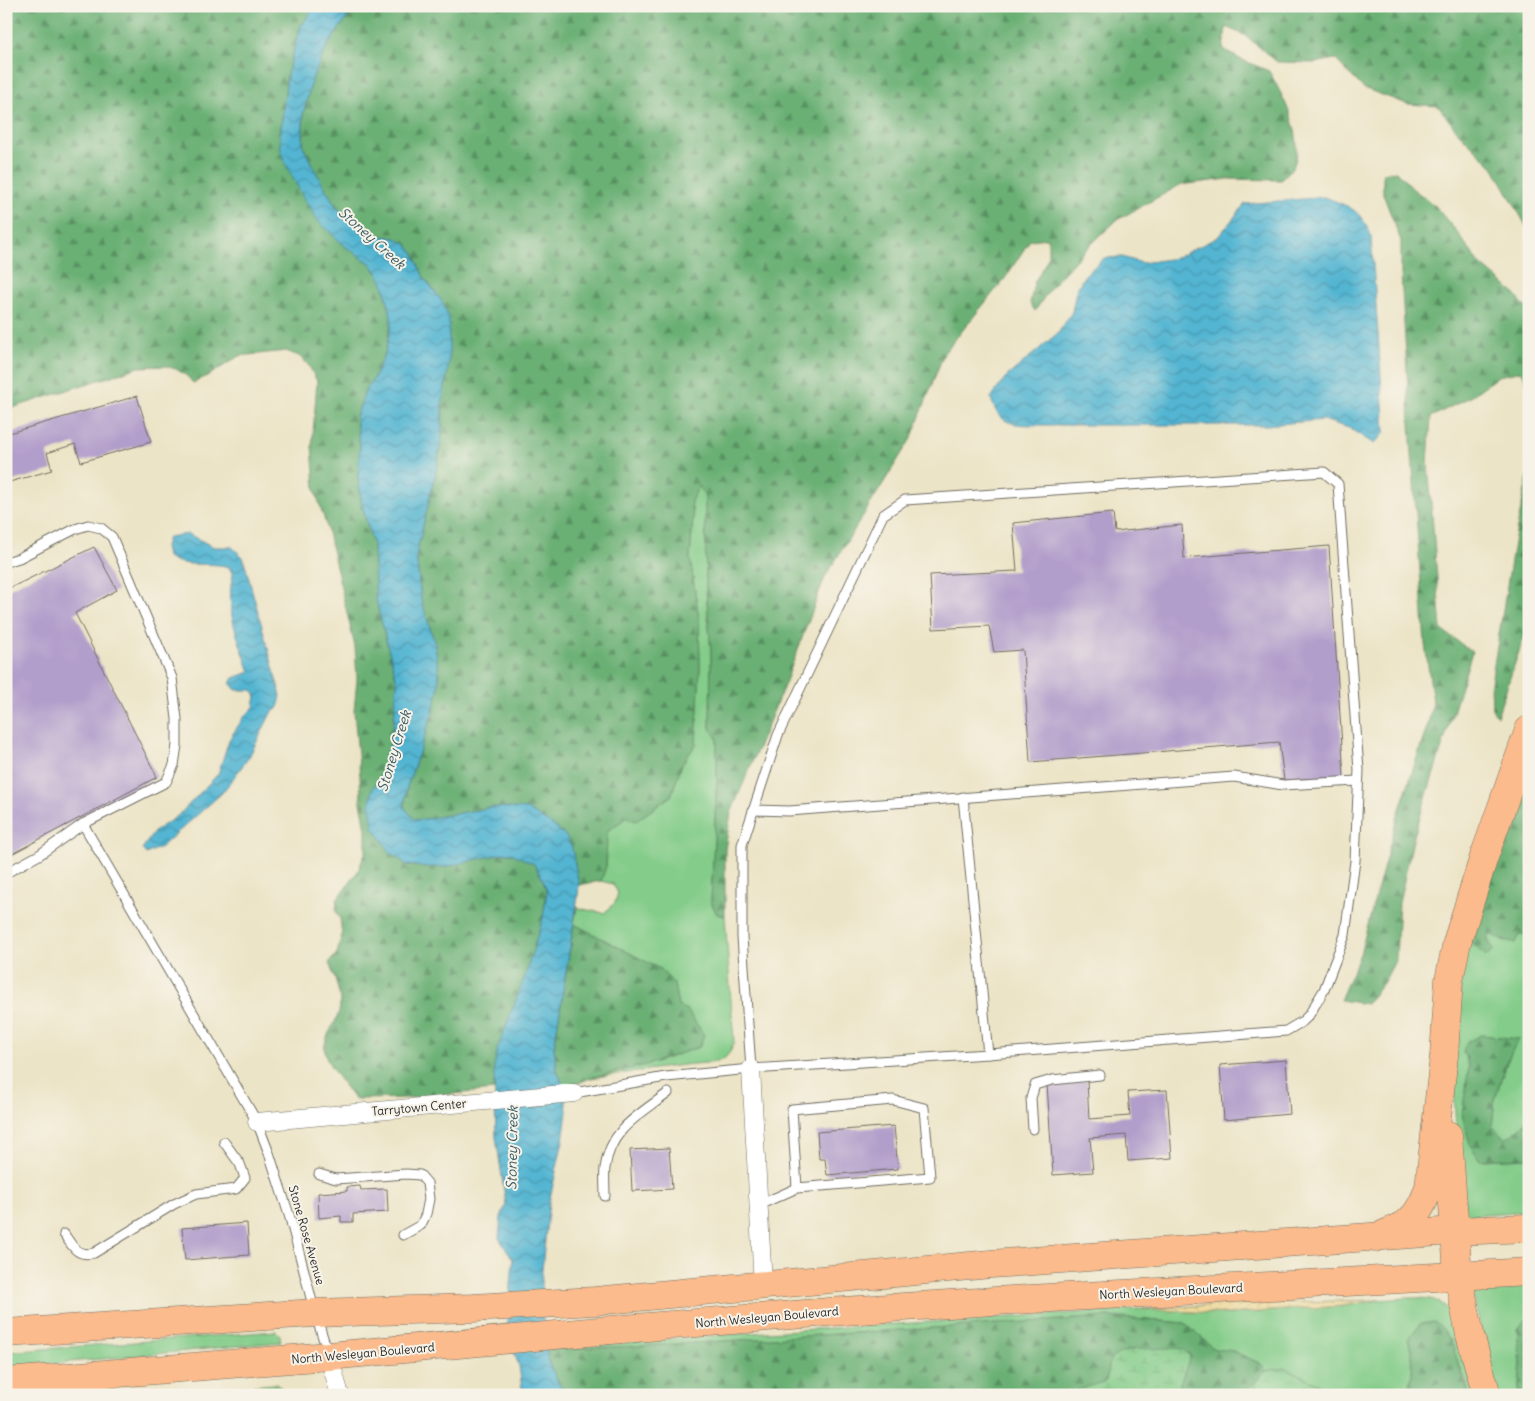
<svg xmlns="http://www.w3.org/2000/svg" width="1535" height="1401" font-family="Delius,sans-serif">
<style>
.green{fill:#83cc89;stroke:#577c5a}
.forest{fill:url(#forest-firs);stroke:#4a6e50}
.wetland{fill:url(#wetland-marsh);stroke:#577c5a}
.sand{fill:url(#sand-dots);stroke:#8c8264}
.water{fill:url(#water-waves);stroke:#3f707e}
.building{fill:#b29ecb}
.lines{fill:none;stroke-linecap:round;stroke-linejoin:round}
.service-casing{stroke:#6f6c61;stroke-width:11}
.minor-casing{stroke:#6f6c61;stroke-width:19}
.trunk-casing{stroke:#6f6c61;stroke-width:29}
.motorway-casing{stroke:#6f6c61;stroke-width:29}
.service{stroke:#fff;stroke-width:9}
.minor{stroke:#fff;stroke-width:18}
.trunk{stroke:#fbbb8c;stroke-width:28}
.motorway{stroke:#fbbb8c;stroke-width:28}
.labels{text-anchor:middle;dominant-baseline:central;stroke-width:4;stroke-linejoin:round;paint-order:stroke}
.street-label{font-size:12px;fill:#2b2b2b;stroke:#f7f3e8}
.water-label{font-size:14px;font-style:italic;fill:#395b65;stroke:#f7f3e8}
</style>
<defs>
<pattern id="forest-firs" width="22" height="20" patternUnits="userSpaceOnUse" patternTransform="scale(1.25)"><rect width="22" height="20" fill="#6ab075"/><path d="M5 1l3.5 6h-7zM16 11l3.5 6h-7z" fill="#578f60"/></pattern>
<pattern id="wetland-marsh" width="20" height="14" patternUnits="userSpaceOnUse" patternTransform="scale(1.25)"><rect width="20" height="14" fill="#83cc89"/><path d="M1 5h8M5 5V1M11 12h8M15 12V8" fill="none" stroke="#71af76"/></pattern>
<pattern id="sand-dots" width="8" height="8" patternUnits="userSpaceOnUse" patternTransform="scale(1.25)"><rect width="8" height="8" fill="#eeda9e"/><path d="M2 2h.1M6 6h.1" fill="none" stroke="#cb8" stroke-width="1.8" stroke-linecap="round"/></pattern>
<pattern id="water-waves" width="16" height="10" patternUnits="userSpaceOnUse" patternTransform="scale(1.25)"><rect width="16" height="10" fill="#53b5d2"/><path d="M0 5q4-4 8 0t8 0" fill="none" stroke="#4593ab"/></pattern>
</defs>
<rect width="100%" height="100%" fill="#f7f3e8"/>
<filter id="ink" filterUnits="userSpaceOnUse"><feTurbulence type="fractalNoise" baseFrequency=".02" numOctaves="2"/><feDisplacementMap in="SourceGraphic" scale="10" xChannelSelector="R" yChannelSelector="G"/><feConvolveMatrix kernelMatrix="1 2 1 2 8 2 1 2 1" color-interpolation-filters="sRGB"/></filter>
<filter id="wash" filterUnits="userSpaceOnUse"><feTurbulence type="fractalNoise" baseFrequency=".0096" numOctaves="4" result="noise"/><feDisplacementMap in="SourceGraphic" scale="20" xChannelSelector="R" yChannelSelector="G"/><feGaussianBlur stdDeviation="1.12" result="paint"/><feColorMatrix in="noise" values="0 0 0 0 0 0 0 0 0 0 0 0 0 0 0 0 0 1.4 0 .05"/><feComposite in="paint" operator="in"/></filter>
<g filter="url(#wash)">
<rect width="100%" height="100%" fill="#ece4c6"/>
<g class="green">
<polygon points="699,485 705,496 706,589 711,652 710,728 717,738 717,776 711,902 717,914 725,916 734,1043 730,1052 724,1059 716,1062 683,1065 590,1078 650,1064 699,1047 704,1035 687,1010 678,1006 674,984 660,969 574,924 577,908 604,913 615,903 618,893 613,884 601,881 606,866 607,831 626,818 671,796 682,764 696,744 700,667 699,619 690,558 693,518 691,501"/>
<polygon points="1529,933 1529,1115 1524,1125 1506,1140 1492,1127 1495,1098 1507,1062 1518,1039 1481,1035 1463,1051 1469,1066 1467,1083 1480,1160 1529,1158 1529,1211 1472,1215 1463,1222 1455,1112 1454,1061 1465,936 1487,938 1491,934 1502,940"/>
<polygon points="1529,1281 1529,1317 1517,1329 1521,1364 1518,1395 1497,1395 1470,1284"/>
<path d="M1407 1298C1420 1298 1435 1297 1445 1306 1456 1316 1472 1377 1477 1395H1469L1466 1381 1458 1362 1408 1339C1415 1359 1413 1374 1408 1395H1351L1337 1393 1285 1368 1266 1371 1261 1364 1233 1351 1214 1349 1185 1323 1108 1317 644 1346 545 1349 735 1334 1140 1309 1229 1314 1343 1306 1378 1300Z"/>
<polygon points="276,1331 280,1335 281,1342 6,1368 6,1352"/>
<polygon points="276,1384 291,1395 121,1395"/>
</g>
<g class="forest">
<path d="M6 6H317L308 16 300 28 287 75 280 137 346 247 370 263 376 271 383 283 391 315V326L385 353 373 380 366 389 356 417 360 446 358 476 362 505 373 545 376 600 397 682 393 731 384 770 372 790 370 804 390 852 407 865 423 867 504 853H511L534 864 542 878 547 891 543 918 494 1082V1090L411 1098 354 1099C346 1087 327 1066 325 1052 322 1035 340 1022 340 1004 340 991 334 975 329 963L337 953 342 935 340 919 336 911 337 900 358 871 366 851V829L361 802 360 776 354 711 357 679 355 647 326 524 315 490 312 446 317 381 309 366 299 356 286 351 239 356 211 374 193 383 187 376 176 369 165 366 139 367 6 410Z"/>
<path d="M355 6H1529V231L1494 168 1458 132 1438 106 1407 104 1363 88 1335 59 1315 63 1277 62 1246 36 1226 27 1223 49 1240 59 1269 71C1283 97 1305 135 1294 165 1292 170 1285 175 1281 180L1228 179 1180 185 1117 220 1083 252 1051 287 1035 311 1030 303 1034 283 1048 258V238L1030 240 1006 277 944 353 912 437 825 577 786 681 731 813 725 849V916L717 914 711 902 717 777V738L710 728 711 652 706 589 705 496 699 486 691 501 693 518 690 558 699 619 700 667 696 744 682 764 671 796 636 821 626 818 607 831 606 866 601 881 579 885 572 848 494 807 420 820 414 819 404 807 407 787 432 715 438 691 439 674 435 644 421 599 416 555 436 471 442 434V301L424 278 414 254 395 238 380 236 353 224 335 205 312 165 303 146V114L313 77 326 48Z"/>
<polygon points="1396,171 1413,189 1434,205 1458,233 1478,262 1513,292 1526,308 1529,308 1529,390 1522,371 1498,376 1470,397 1431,417 1428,463 1441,629 1472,652 1414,836 1399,902 1396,959 1384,982 1366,1004 1340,1000 1360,954 1397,818 1428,724 1433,702 1425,644 1411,440 1401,273 1401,241 1383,194 1383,173"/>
<polygon points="1529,472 1529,622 1497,716 1492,709 1491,683 1515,537"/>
<polygon points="1529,751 1529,933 1519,936 1516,943 1502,940 1491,934 1487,938 1494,950 1486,956 1465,936"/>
<polygon points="574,924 660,969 674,984 678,1006 687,1010 704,1035 699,1047 650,1064 590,1078 565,1089 557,1071 554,1048"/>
<polygon points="1481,1035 1518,1039 1507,1062 1495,1098 1492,1126 1506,1139 1524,1125 1529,1115 1529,1158 1480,1160 1470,1145 1462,1114 1469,1066 1463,1051 1467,1042"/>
<polygon points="1108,1317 1185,1323 1214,1349 1233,1351 1261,1364 1266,1371 1247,1391 1240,1395 1185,1395 1179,1386 1190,1356 1146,1350 1128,1350 1110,1360 1108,1374 1106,1381 1078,1390 1077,1395 565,1395 552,1372 545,1349 644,1346"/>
<polygon points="1529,1317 1529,1395 1518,1395 1521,1364 1517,1329"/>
<path d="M1434 1322 1442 1328 1451 1341 1469 1395H1408C1413 1374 1415 1359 1408 1339L1420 1324Z"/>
</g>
<g class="wetland">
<path d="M1168 1348 1184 1349 1190 1357 1179 1386 1185 1395H1077L1078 1390 1106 1381 1108 1374 1110 1360C1125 1346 1148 1350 1168 1348Z"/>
<polygon points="1285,1368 1337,1393 1351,1395 1240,1395 1247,1391 1266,1371"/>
</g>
<polygon class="sand" points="1378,1300 1343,1306 1229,1314 1140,1309 1228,1304"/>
<g class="water">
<polygon points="317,6 355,6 326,48 313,77 303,114 303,146 312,165 335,205 353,224 362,230 380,236 395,238 406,244 414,254 424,278 442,301 449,318 449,362 442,406 442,434 436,471 416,555 421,599 435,644 439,674 438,691 432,715 407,787 404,807 414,819 420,820 494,807 527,809 551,824 566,836 572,848 579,885 578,896 554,1048 557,1071 565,1089 567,1112 563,1141 549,1202 542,1269 541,1301 548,1362 565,1395 523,1395 519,1366 507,1333 513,1260 499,1238 501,1217 506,1204 496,1137 494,1068 498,1047 525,976 543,918 547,891 542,878 534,864 511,853 504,853 445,867 423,867 407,865 390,852 373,827 370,804 372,790 384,770 393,731 397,682 376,600 373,545 362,505 358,476 360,446 356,417 366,389 373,380 385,353 391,326 391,315 383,283 376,271 370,263 346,247 319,222 303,197 285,163 281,150 280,137 287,75 300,28 308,16"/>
<path d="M1324 197C1350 207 1360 208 1371 236L1385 432 1374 444 1349 428 1323 420 1266 425H1045C1018 424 999 429 991 398L1005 378 1059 332 1072 312 1076 291 1084 276 1104 258 1122 257 1142 263 1176 258 1218 237 1245 204Z"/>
<path d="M188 534 214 547H232L243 557 281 696 278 708 271 713 249 757 222 793 161 847 146 854 142 849 155 831 179 815 218 774 229 740 244 717 254 707 256 696 252 690H236L230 683 234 678 250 672C239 640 224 610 233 575L229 567C208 561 186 569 167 557L165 546 168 537Z"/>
</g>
<g id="blocks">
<g class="building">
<polygon points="137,396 151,442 81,462 75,444 47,453 52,470 6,483 6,434"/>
<polygon points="1113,513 1115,532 1182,525 1184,558 1329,546 1344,777 1284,780 1279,742 1030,762 1023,650 994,652 989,626 933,629 930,575 1017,571 1013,523"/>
<polygon points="94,547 117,590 75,613 157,777 6,857 6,590"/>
<polygon points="1286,1060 1290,1114 1224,1120 1220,1065"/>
<polygon points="1087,1081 1089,1119 1130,1116 1128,1092 1167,1090 1172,1158 1128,1161 1126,1135 1090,1138 1093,1172 1053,1175 1047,1084"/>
<polygon points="894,1126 898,1169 827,1175 825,1159 819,1159 817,1132"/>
<polygon points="669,1148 672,1189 632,1191 630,1150"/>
<polygon points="360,1186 361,1190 387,1189 388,1212 353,1214 353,1222 341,1222 341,1216 319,1218 318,1193 347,1191 347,1187"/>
<polygon points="247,1223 249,1255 185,1260 182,1228"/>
</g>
</g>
</g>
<g filter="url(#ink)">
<use href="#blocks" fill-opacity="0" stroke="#6f6c61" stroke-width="1"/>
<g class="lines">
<defs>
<g id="service">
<polyline points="6,562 19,558 75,529 88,525 101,528 112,537 172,678 177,719 177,745 174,765 166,782 83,824 39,855 6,873"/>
<polyline points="963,797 988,1054"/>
<polyline points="753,810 789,811 1234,777 1283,785 1358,781"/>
<polyline points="83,824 257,1122 269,1153 290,1218 315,1313 328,1353"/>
<polyline points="574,1093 666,1077 751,1069 988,1054 1286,1031 1303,1021 1309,1015 1324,990 1345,935 1355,861 1359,770 1338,484 1324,472 905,500 883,515 778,735 742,845 742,937 751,1069"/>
<polyline points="1033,1129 1031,1098 1035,1085 1052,1080 1100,1075"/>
<polyline points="319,1174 336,1179 406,1174 420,1175 427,1183 429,1199 426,1214 421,1225 403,1235"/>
<path d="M605 1196C605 1187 604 1177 605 1168 610 1129 639 1115 668 1093"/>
<polyline points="759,1205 797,1188 930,1177 924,1108 893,1100 792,1109 797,1188"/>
<path d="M64 1234C73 1247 77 1257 94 1253L174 1204 196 1194 236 1189 245 1178 240 1164 224 1142"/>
</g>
<g id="minor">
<polyline points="751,1069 763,1285"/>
<polyline points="257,1122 574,1093"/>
<polyline points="329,1356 340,1395"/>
</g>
<g id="trunk">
<polyline points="6,1333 315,1313 473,1308 595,1301 991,1264 1454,1231 1529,1228"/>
<polyline points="6,1382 329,1356 599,1331 829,1312 994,1301 1529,1272"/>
</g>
<g id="motorway">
<polyline points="1448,1135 1458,1275 1470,1335 1487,1395"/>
<path d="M1375 1238C1407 1225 1418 1221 1429 1187L1444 1056 1449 980 1457 942 1484 857 1529 730"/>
</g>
</defs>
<use href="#service" class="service-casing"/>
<use href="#minor" class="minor-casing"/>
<use href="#trunk" class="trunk-casing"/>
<use href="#motorway" class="motorway-casing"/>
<use href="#service" class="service"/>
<use href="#minor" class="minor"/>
<use href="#trunk" class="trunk"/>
<use href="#motorway" class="motorway"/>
</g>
</g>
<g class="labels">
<g class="street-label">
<text transform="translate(419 1107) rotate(-5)">Tarrytown Center</text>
<text transform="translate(307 1235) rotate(74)">Stone Rose Avenue</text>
<text transform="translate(1171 1291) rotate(-3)">North Wesleyan Boulevard</text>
<text transform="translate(767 1317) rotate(-5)">North Wesleyan Boulevard</text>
<text transform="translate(363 1353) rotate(-5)">North Wesleyan Boulevard</text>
</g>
<g class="water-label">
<text transform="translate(372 238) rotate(42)">Stoney Creek</text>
<text transform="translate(394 751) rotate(-73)">Stoney Creek</text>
<text transform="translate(512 1148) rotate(-89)">Stoney Creek</text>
</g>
</g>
<rect width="1535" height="1401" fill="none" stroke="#f7f3e8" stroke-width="25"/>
</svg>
